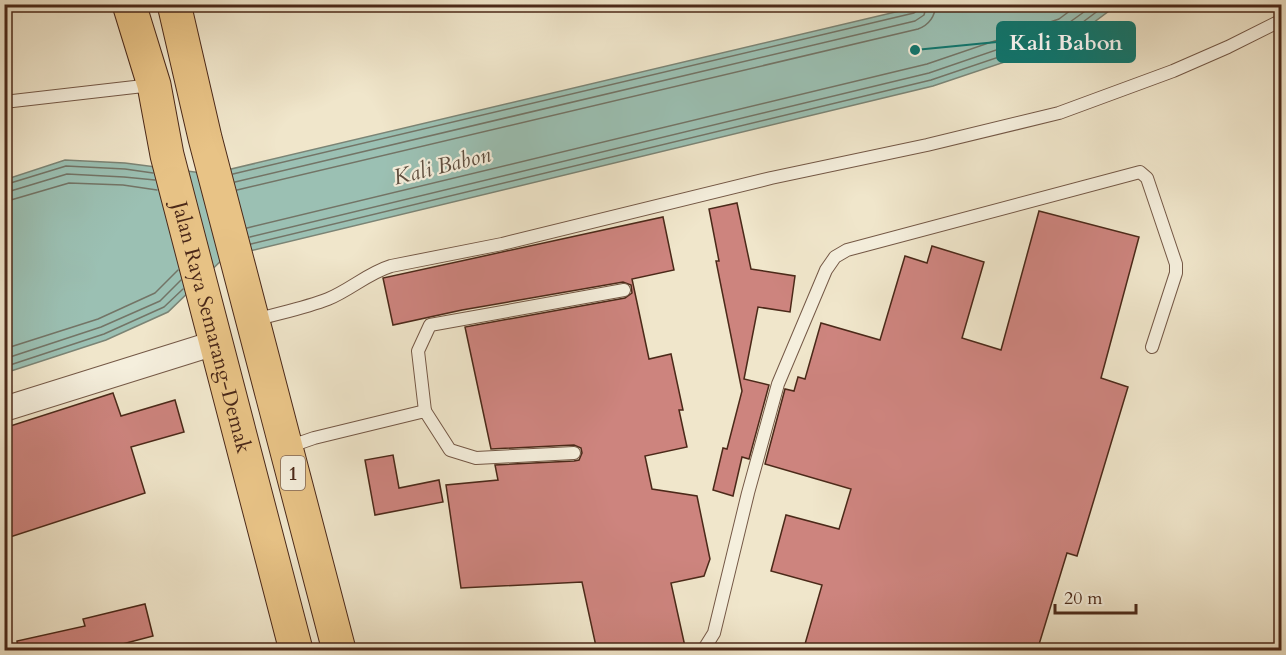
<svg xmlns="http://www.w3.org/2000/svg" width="1286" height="655" font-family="Cardo,serif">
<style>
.water{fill:#9bc0b3;stroke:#7b8475;stroke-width:1.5}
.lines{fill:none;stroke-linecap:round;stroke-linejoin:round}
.shore{stroke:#737466;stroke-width:1.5}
.building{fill:#cd847e;stroke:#4b2919;stroke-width:1.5}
.lane-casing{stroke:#745846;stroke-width:14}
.street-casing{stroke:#745846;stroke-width:26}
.highway-casing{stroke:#4b2919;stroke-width:35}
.lane{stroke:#f5efdd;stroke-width:12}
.street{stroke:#f5efdd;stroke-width:24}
.highway{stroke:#e8c386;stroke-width:33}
.labels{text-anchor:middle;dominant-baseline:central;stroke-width:4.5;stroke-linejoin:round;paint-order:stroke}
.shield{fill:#f5efdd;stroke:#7e6454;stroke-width:1.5}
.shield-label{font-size:20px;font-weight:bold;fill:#4b2919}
.street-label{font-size:21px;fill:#4b2919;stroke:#f5efdd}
.water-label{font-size:22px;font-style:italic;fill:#5f4f40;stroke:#f5efdd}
.leader{fill:none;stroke:#0f766e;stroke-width:2}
.callout-dot{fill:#0f766e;stroke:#f5efdd;stroke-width:2}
.callout{fill:#0f766e;stroke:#0f766e;stroke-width:2}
.callout-label{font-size:22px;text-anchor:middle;font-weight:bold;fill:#fff}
</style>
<rect width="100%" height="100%" fill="#f0e6cb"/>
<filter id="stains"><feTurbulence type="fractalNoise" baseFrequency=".00333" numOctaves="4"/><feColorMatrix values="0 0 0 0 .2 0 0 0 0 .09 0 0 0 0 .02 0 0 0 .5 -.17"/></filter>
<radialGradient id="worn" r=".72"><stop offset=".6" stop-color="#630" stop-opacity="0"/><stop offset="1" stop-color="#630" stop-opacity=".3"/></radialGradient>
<polygon class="water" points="925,5 1117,5 1070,40 933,86 225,257 168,312 106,340 5,373 4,180 65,160 125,163 210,174"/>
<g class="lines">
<g class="shore">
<polyline points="233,174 914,13 918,10 919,4"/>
<polyline points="235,182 915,21 924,15 927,4"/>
<polyline points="4,185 66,166 125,169 153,173"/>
<path d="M237 190 918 29C929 25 935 17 936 4"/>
<polyline points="4,193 67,174 124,177 155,180"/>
<polyline points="4,202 69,183 123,185 157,190"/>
<polyline points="247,228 927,64 1059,19 1079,4"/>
<polyline points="250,237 929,73 1063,27 1095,4"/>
<polyline points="251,244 931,80 1067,34 1107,4"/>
<polyline points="4,349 98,319 155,293 178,270"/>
<polyline points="4,359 101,327 160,301 181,280"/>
<polyline points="4,367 104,334 164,307 183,289"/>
</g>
</g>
<g class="building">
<polygon points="737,203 751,269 795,276 790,312 758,307 744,379 769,385 749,459 742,457 733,496 713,490 723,448 727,449 742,391 716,261 719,261 709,209"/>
<polygon points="1039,211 1139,237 1101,378 1128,387 1077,556 1067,553 1037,651 803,651 822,585 771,571 786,515 839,529 851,489 765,464 785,389 794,391 798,377 805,379 821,323 880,340 905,256 927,263 932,246 984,262 962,338 1001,350"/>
<polygon points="663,217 674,270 632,279 649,359 671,354 683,410 679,410 687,447 645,456 652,489 697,496 710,559 704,576 671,583 686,651 597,651 582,582 461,588 446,485 498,480 495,465 574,461 579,460 582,453 581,448 574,445 491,449 465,327 625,298 632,293 631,285 623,282 462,310 393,325 383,278"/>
<polygon points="113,393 121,416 175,400 184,432 131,447 145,493 4,539 4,428"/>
<polygon points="393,455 399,488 439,480 443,502 375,515 365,460"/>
<polygon points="145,604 153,636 96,651 18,651 17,641 85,626 83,619"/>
</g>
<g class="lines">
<defs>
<g id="lane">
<polyline points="4,102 152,85"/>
<path d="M255 320C279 313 305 308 328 299 350 290 368 273 391 266L502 244 771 178 927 145 1059 113 1173 71 1228 47 1282 20"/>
<polyline points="425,411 418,351 430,325 624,290"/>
<polyline points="288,447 314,438 425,411 450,450 476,458 574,453"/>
<polyline points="700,650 704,649 714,633 748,493 778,384 826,270 835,257 847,250 1140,172 1147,178 1176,264 1176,273 1152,347"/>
</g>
<polyline id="street" points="4,409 215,343"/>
<g id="highway">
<path id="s1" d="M129 4 154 85 167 155 296 650"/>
<polyline points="174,4 205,138 339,650"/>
</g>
</defs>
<use href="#lane" class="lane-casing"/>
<use href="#street" class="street-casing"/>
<use href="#highway" class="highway-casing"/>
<use href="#lane" class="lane"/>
<use href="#street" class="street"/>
<use href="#highway" class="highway"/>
</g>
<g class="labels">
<rect class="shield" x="281" y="456" width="24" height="34" rx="4.5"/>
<g class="shield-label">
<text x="293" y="473">1</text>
</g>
<g class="street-label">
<text stroke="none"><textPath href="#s1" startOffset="334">Jalan Raya Semarang-Demak</textPath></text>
</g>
<g class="water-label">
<text transform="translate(442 166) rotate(-14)">Kali Babon</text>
</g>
</g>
<path class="leader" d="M915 50L997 42"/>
<circle class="callout-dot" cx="915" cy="50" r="6"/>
<rect class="callout" x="997" y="22" width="138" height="40" rx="6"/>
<g class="callout-label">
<text x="1066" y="50">Kali Babon</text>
</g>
<rect width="1286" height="655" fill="none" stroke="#f0e6cb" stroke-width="24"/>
<rect x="6" y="6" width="1274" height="643" fill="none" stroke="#4b2919" stroke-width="3"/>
<rect x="12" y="12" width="1262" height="631" fill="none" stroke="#4b2919" stroke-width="1.5"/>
<path d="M1055 604v9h81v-9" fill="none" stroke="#4b2919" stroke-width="3"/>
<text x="1064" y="604" font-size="18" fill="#4b2919" stroke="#f5efdd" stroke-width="4.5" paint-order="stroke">20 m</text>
<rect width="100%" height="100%" filter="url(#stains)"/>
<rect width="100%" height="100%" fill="url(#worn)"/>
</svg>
